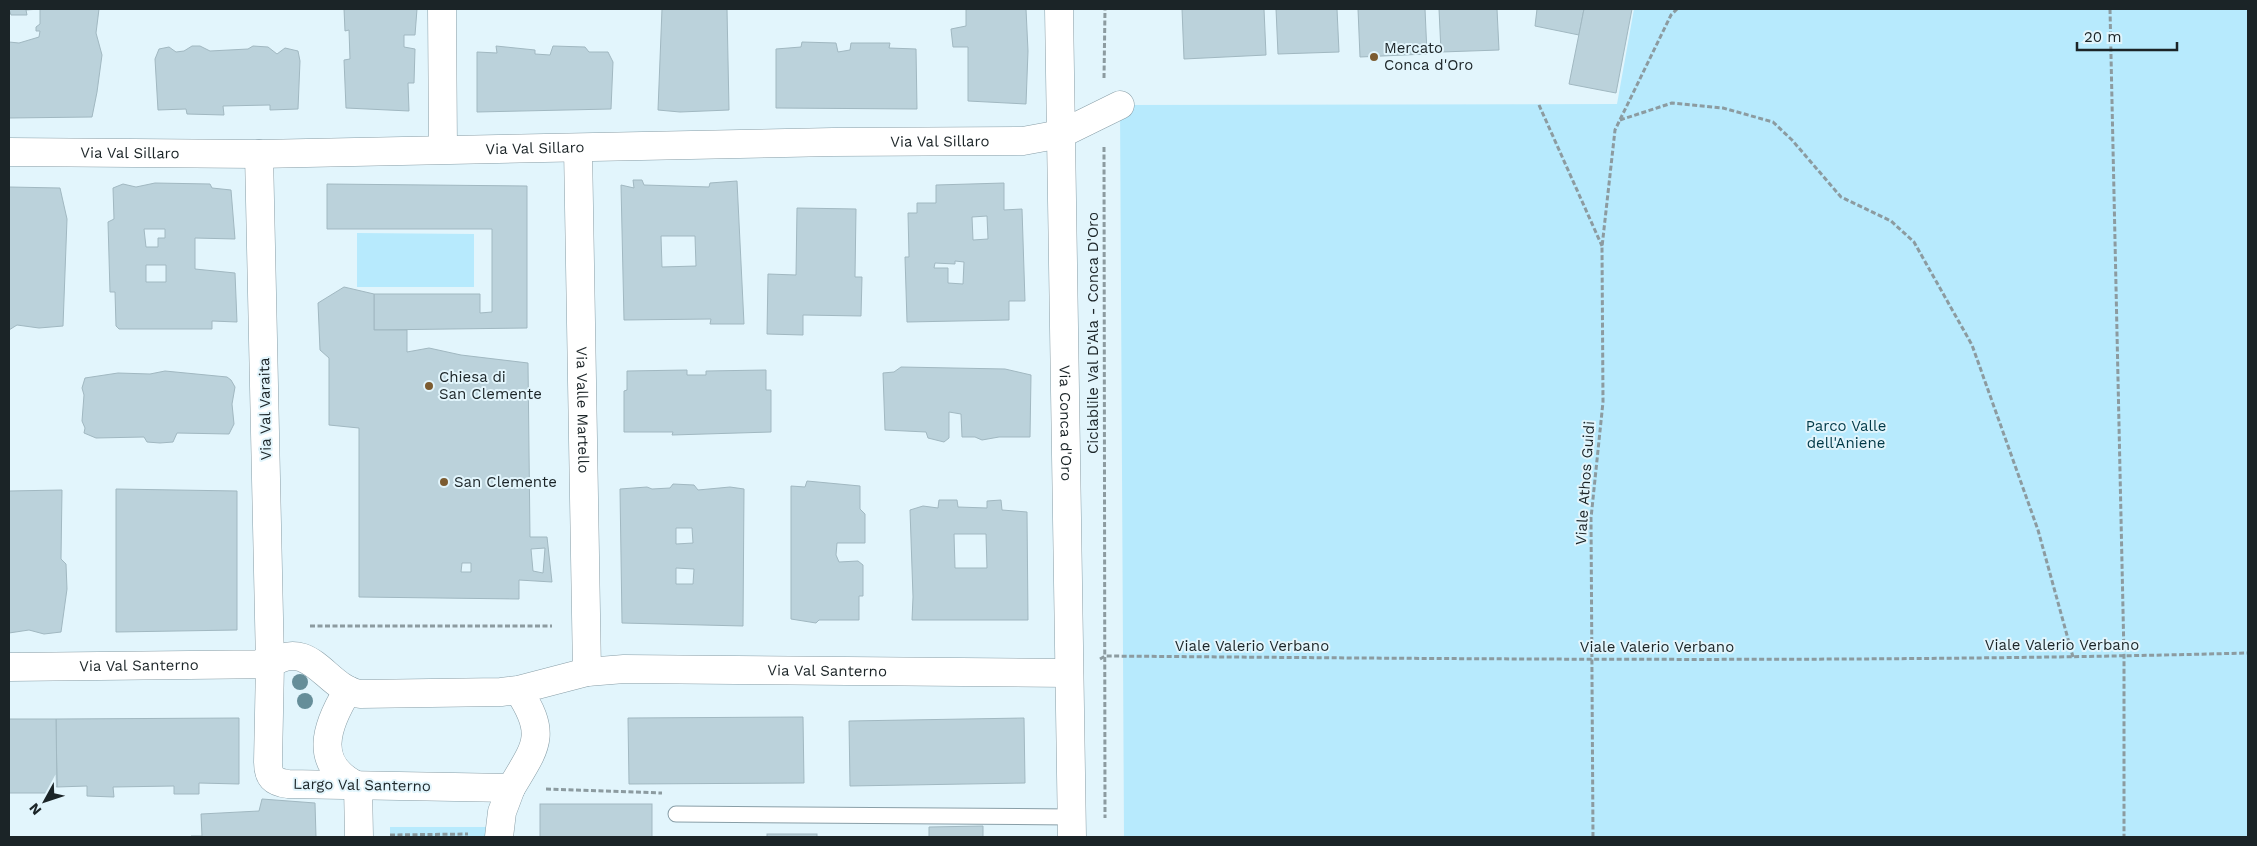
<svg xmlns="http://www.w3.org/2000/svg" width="2257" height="846" font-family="'Work Sans',sans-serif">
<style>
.green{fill:#b7eafd}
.building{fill:#bbd2db;stroke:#a1b8c1;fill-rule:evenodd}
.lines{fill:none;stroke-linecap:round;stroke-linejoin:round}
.lane-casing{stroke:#889ea7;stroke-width:17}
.street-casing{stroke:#889ea7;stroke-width:29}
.secondary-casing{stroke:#889ea7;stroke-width:29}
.path{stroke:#8c9ba0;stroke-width:3;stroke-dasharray:5 2.5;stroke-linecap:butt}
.lane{stroke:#fff;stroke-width:15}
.street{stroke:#fff;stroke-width:28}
.secondary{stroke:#fff;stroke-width:28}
.tree{fill:#668e99}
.poi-dot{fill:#7c5c31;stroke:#e2f5fc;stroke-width:2}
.labels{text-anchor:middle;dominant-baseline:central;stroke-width:4;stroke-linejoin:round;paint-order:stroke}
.poi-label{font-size:15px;fill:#1b2427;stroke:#e2f5fc;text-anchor:start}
.street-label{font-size:15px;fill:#1b2427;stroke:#e2f5fc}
.park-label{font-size:15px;fill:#003948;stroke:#e2f5fc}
</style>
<rect width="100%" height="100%" fill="#e2f5fc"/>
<g class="green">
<polygon points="1634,9 2248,9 2248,837 1124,837 1120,105 1617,104"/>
<polygon points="357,233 474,234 474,287 357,287"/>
<rect x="390" y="827" width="96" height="10"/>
</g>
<g class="building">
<polygon points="9,9 99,9 96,33 102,55 97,92 92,117 9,118 9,42 19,43 39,37 40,31 36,31 36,27 40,24 40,9 26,10 27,15 11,15"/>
<polygon points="344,9 417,9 415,35 404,35 404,47 415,49 414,83 408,83 409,111 346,108 344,60 350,59 349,30 345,31"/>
<polygon points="662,9 727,9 729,110 680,112 658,110"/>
<polygon points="966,9 1026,9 1028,51 1026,104 968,101 968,47 953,47 951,29 966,26"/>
<polygon points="1182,9 1264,9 1266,55 1184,59"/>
<polygon points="1276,9 1337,9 1339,52 1278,54"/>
<polygon points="1358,9 1425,9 1427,54 1360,57"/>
<polygon points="1439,9 1497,9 1499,50 1441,52"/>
<polygon points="1537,9 1584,9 1579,35 1535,26"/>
<polygon points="1584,9 1632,9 1616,93 1569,84"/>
<polygon points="802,42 836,43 838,52 850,50 851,43 890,43 889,48 916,49 917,109 776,108 776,49 801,47"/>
<polygon points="192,46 200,46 210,51 248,49 253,46 268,47 277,54 285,48 298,51 300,61 298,109 270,110 270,105 223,106 224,115 187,114 186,109 158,110 155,59 159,49 169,47 176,52 184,51"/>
<polygon points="496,46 535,50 535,54 550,55 553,46 585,47 589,52 608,52 613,62 611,109 477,112 477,52 497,53"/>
<path d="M633 180H642L644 185 709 187 710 183 737 181 744 324H710L711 319 624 320 621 185 634 188ZM661 236H695L696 266 662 267Z"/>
<path d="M155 183 210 184 212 188 231 190 235 239 195 238V269L235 273 237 322 212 321V329H119L116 326 115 292H110L108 222 114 219 113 188 123 184 136 187ZM144 229H165V238H158V247H146ZM146 265H166V282H146Z"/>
<path d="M1004 183V210L1022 209 1025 301H1009V320L907 322 905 257H909L908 213H917V203H936V185ZM987 216 988 239 973 240 972 217ZM955 261 964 262 963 284 948 283V268H934L935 263 955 264Z"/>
<polygon points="327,184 527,186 527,328 374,330 374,294 480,294 480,313 492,312 492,229 327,229"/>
<polygon points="9,187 60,188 67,219 63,326 39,328 17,325 9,330"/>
<polygon points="797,208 856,209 855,277 862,277 861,316 803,315 803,335 767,334 768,274 796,275"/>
<path d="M344 287 374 294V330H407V352L429 348 461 355 528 363 530 537H547L552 582 519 580V599L359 597V428L329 425V358L320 350 318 303ZM545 548 543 573 533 571 531 549ZM462 563H471V572H461Z"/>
<polygon points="901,367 1005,369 1031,375 1030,437 999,437 982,440 975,437 962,437 961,414 949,412 949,438 944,442 928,438 926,432 885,430 883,373 894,372"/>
<polygon points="687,370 687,375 706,375 706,371 766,370 766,390 771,390 771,432 672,435 673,432 624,432 624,391 627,390 627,371"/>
<polygon points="165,371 227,377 231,380 235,387 232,404 234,424 229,434 177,433 173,442 160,443 147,442 144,437 96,438 84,433 85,428 82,421 84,395 82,388 85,378 118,373 150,374"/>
<polygon points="807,481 860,486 860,509 865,514 865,543 837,543 836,555 839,562 858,561 863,565 863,596 859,596 859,620 819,620 816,623 791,619 791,486 805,487"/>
<path d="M673 484 694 485 698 490 730 487 744 489 743 626 622 623 620 489 647 487 652 489 670 488ZM676 528H692L693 543 676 544ZM676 568 694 569 693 584H676Z"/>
<polygon points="116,489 237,491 237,630 116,632"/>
<polygon points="62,490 61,559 66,564 67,589 61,632 44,634 29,630 9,633 9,491"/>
<path d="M939 500H957L958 507 987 508V501L1001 500 1002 510 1027 512 1028 620H912L913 597 910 510 923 506 938 508ZM954 534H986L987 568H955Z"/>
<polygon points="803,717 804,783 629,784 628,718"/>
<polygon points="239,718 239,784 199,783 199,794 174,794 174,786 113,787 114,797 87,796 87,786 57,787 56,719"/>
<polygon points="1024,718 1025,783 850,786 849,721"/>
<polygon points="9,719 56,719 57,787 51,785 52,793 9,793"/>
<polygon points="262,799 315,803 316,837 191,837 191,836 202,836 201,814 259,811"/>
<rect x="540" y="804" width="112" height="33"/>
<polygon points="983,826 983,837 929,837 929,827"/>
<rect x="767" y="834" width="50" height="3"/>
</g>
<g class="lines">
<defs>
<polyline id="lane" points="676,814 1071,817"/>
<g id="street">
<polyline points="442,9 443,149"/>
<path id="s1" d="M578 148 587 672"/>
<path id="s2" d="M9 152 259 154 833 142 1023 141 1061 134 1120 105"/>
<path id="s3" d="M9 667 270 664 259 154"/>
<path d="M348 690C326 726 312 764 358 786L359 837"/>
<path id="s4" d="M518 690C548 735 536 746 511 788L288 784C273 782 268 777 268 762L270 664C311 636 326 689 360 694L501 692 518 690 587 672 624 669 1069 673"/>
<polyline points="499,837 502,812 511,788"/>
</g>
<g id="secondary">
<path id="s5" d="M1059 9 1072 837"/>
</g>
</defs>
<use href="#lane" class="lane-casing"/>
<use href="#street" class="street-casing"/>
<use href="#secondary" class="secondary-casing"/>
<g class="path">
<polyline points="2110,9 2124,656 2124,837"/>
<polyline points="1104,78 1105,9"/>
<polyline points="1539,105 1602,246"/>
<polyline points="1620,120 1672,103 1723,108 1773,122 1792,140 1841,197 1891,221 1914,242 1972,345 2038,530 2073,657"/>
<polyline points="1104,147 1105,818"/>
<polyline points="310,626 552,626"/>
<path d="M1100 659 1105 656C1486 659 1867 663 2248 653"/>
<polyline points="546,789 662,793"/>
<polyline points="390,835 468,834"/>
<polyline points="1593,837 1591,518 1603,402 1602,247 1615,130 1671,15 1677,9"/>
</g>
<use href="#lane" class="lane"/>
<use href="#street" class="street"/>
<use href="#secondary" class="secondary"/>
</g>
<g class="tree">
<circle cx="300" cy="682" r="8"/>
<circle cx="305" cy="701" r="8"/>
</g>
<g class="poi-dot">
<circle cx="1374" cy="57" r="5"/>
<circle cx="429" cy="386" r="5"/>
<circle cx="444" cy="482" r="5"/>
</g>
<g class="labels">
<g class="poi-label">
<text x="1384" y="48">Mercato<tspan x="1384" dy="17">Conca d'Oro</tspan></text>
<text x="439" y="377">Chiesa di<tspan x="439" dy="17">San Clemente</tspan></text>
<text x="454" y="482">San Clemente</text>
</g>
<g class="street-label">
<text stroke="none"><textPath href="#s2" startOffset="931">Via Val Sillaro</textPath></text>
<text stroke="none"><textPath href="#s2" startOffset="526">Via Val Sillaro</textPath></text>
<text stroke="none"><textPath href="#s2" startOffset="121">Via Val Sillaro</textPath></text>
<text transform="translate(1093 333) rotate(-90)">Ciclablile Val D'Ala - Conca D'Oro</text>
<text transform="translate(265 409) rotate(-91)">Via Val Varaita</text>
<text stroke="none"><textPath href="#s1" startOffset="262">Via Valle Martello</textPath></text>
<text stroke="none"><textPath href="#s5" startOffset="414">Via Conca d'Oro</textPath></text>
<text transform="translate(1585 483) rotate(-86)">Viale Athos Guidi</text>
<text x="2062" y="645">Viale Valerio Verbano</text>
<text x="1252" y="646">Viale Valerio Verbano</text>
<text x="1657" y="647">Viale Valerio Verbano</text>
<text stroke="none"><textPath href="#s3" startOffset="130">Via Val Santerno</textPath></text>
<text stroke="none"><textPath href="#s4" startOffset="1036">Via Val Santerno</textPath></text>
<text transform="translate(362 785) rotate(1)">Largo Val Santerno</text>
</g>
<g class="park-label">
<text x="1846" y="426">Parco Valle<tspan x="1846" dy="17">dell'Aniene</tspan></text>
</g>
</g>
<rect width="2257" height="846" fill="none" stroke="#1b2427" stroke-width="20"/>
<g transform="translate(45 801) rotate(230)" stroke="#e2f5fc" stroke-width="4" paint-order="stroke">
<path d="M0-4L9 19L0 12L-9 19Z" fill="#1b2427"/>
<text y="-8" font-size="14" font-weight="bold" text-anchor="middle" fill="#1b2427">N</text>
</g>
<path d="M2077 42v8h100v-8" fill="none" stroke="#1b2427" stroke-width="2.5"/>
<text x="2084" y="42" font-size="15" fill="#1b2427" stroke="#e2f5fc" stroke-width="4" paint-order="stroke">20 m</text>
</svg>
